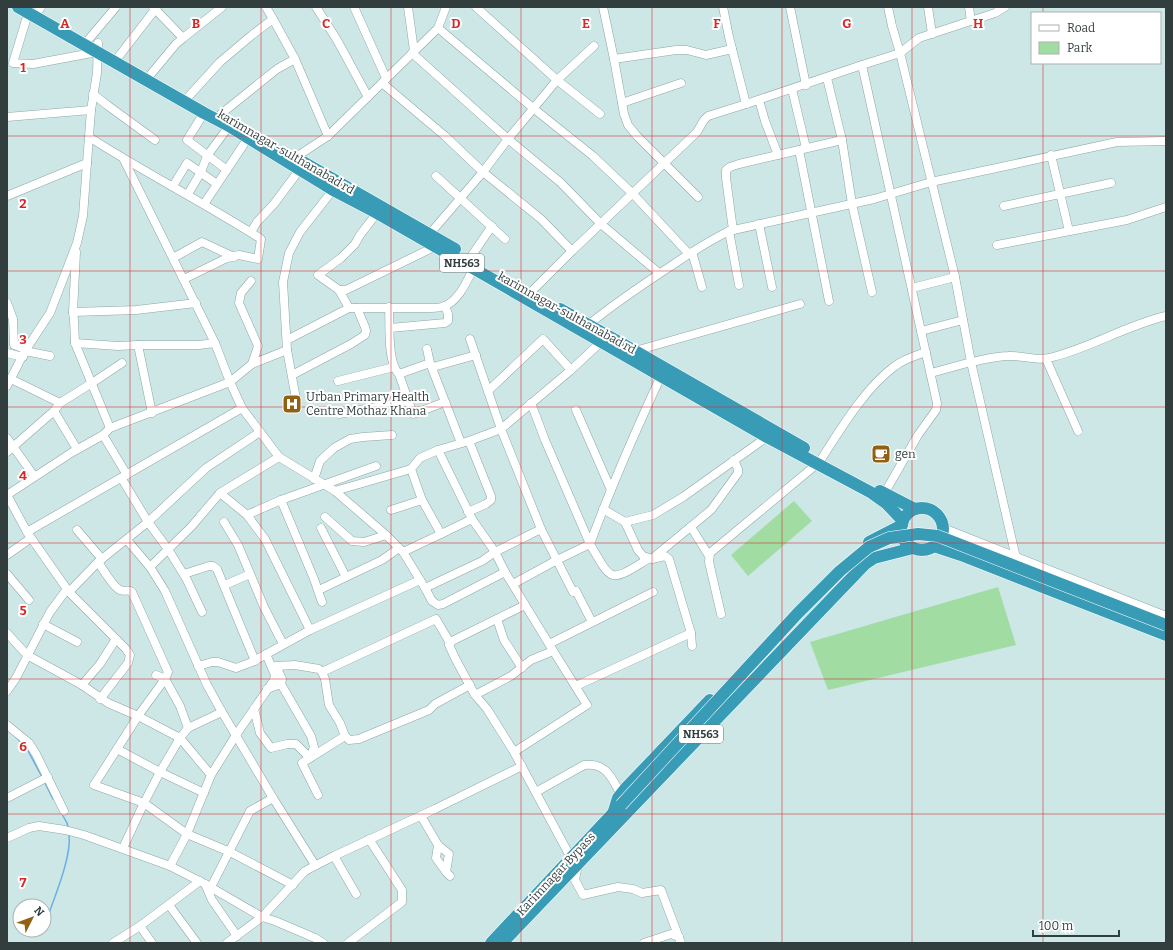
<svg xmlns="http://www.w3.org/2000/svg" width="1173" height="950" font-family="Bitter,serif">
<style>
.green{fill:#a1dda3}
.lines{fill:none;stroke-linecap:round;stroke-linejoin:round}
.stream{stroke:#69afe6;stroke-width:1.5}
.minor-casing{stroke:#8da7a6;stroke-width:9}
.highway-casing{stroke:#fff;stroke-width:13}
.minor{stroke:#fff;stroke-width:8}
.highway{stroke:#399cb7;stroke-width:12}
.highway-bridge-casing{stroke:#fff;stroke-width:13;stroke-linecap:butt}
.highway-bridge{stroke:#399cb7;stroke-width:12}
.grid{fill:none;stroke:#d62828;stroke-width:1;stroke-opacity:0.55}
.labels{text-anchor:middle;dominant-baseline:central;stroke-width:4;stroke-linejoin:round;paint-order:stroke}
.shield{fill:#fff;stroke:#707777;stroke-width:1}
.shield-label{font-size:11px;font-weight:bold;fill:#323d3d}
.street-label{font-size:12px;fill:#323d3d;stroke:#fff}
.poi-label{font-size:12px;fill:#323d3d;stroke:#fff;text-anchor:start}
.grid-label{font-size:13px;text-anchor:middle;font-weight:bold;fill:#d62828;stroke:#fff;stroke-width:4;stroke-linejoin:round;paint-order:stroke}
</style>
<rect width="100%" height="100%" fill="#cce7e6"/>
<g class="green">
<polygon points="794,501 812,521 748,576 731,555"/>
<polygon points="998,587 1016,645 828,690 810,642"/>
</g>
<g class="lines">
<g class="stream">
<polyline points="16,737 27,749 42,777"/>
<polyline points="45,783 53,799"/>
<polyline points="62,814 67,823 68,827"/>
<path d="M44 927C52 903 72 858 69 835"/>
</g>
<defs>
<g id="minor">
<polyline points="153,7 183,38 222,7"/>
<polyline points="316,7 337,40 368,97"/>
<polyline points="354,7 386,78"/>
<polyline points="408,7 414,51"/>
<polyline points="476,7 557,80 600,114"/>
<polyline points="603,7 614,59 624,114 628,125 637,136 698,197"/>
<polyline points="723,7 729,37 746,104"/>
<polyline points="790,7 806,85"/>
<polyline points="888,7 892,26 900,53 955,277 971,362 931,373"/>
<polyline points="928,7 932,34"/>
<polyline points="969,7 971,21"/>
<polyline points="39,10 41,7"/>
<polyline points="31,14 26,20 13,63 33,64 97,52"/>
<polyline points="273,19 295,59 328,136"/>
<polyline points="438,28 533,108 593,156 633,194 689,254"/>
<polyline points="89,39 116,7"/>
<polyline points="412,53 508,139 560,182 601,224 659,273"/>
<polyline points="119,56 157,7"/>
<polyline points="614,59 676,50 687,50 706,55 732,49"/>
<polyline points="151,74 176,44 183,38"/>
<polyline points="827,78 842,140 852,204 872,292"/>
<polyline points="382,83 445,136 483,172 541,219 572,251"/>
<polyline points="792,89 806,148"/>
<polyline points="93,94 107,105 155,140"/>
<polyline points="189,96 220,62 252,35 273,19 266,7"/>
<polyline points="759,100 765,121 778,155"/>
<polyline points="622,103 681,83"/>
<polyline points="204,113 187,140 227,170"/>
<polyline points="221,114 277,69 295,59"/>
<polyline points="7,117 91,110"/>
<path d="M89 137C145 173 205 203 261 239L258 259 239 255 227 258 184 279"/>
<polyline points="799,150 829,301"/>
<polyline points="1051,155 1069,231"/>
<polyline points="296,157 328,136 438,28 446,7"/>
<polyline points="124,160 215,343 199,345 138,345 152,413"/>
<polyline points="436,176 505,239"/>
<polyline points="173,186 187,163 217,184"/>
<polyline points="188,194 201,172 207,156 229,126"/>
<polyline points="7,196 87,163"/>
<polyline points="204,204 248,138"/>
<polyline points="1004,206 1111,183"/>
<polyline points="377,213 360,235 355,244 341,258 318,275 339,290 346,290 434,247"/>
<polyline points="759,224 772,287"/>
<polyline points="733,230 726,178 726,170 730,167 739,164 842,140"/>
<polyline points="729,231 739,285"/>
<polyline points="251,232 257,222 274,204 300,169"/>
<polyline points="427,237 483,172 508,139 557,80 594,46"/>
<polyline points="997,245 1127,220 1166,207"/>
<polyline points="76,252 73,312 74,320 75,343 110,428"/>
<polyline points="692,252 702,287"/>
<polyline points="173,258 202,242 234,257"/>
<polyline points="470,258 492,226"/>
<polyline points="251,281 241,293 239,303 258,346 252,364"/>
<polyline points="912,288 955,277"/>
<polyline points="339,290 349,308"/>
<polyline points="530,293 572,251 697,132 704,120 708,116 746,104 862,65"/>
<polyline points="7,303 13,319 14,345 25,349 25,351 23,357 7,353"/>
<path d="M389 307C390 324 387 363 399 374"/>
<polyline points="73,312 136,310 196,303"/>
<path d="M588 325C614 304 642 285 671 266 690 253 709 241 729 231L874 199 931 182 1117 142 1166 141"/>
<polyline points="390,328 445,323 448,321 448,314 445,306"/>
<polyline points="921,331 963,320"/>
<polyline points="470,339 501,429 469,441 438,450 472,519"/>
<path d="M287 340 349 308H431C435 308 440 308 444 306 458 302 467 281 473 269"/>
<polyline points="75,343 118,346 138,345"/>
<polyline points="215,343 230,382 252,364 287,350"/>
<polyline points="427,349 430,363 461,443"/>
<polyline points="25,351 50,356"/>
<polyline points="635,351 800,304"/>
<polyline points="1046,359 1078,431"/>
<polyline points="430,363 399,374 413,414 445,402"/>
<polyline points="433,367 476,355"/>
<polyline points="292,375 351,344 365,335 366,331 365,327 357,308"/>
<polyline points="11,379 60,403"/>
<polyline points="338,381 394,367"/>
<polyline points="7,386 25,351 50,313 77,243 83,216 91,110 97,73 98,43"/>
<polyline points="488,391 543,339 571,370"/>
<path d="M531 403 545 440 590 544C611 487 635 432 661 376"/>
<polyline points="297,404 287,350 283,282 289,253 300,232 336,186"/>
<polyline points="576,410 611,490"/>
<polyline points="54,411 77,449"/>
<polyline points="339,414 408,401"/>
<polyline points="103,435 127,475"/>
<polyline points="7,438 34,476"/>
<polyline points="7,452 54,411 60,403 92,383 122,363"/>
<path d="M822 458C842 427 865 388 895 366 904 359 915 356 926 352"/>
<polyline points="122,479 148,522 168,549 187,580 202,612"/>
<polyline points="314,479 320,461 334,448 350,439 363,437 392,435"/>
<polyline points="335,491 411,469"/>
<polyline points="220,493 247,515 281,500 376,466"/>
<polyline points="884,494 918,435 936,410 937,403 862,65 900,53 919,38 995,13 1005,7"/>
<polyline points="7,495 71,453 103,435 110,428 230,382 242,408 279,457 335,491 386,535 403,552 425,588 482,561 495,552 541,529 501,429 571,370 601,342"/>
<polyline points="7,495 27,532 69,592 126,649 130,655 128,663 100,699"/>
<polyline points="281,500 314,579 322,602"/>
<polyline points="422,500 411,469 420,458 438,450"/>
<polyline points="603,509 625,522 638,550 643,556 652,559 665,556 669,559 691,633 692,646"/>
<polyline points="391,510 422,500 441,534 403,552"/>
<polyline points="468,512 486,504 491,500 491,496 469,441"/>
<polyline points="247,515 265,539 310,630"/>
<polyline points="325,517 352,541 364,542 386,535"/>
<polyline points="224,522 238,545 264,607 283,644"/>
<polyline points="625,522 653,515 683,497 767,437"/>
<polyline points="691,527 709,556"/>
<polyline points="321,528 346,577"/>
<polyline points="943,528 1166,616"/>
<polyline points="541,529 573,592"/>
<polyline points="77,530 102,559"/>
<polyline points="27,532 242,408"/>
<polyline points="441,534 472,519 495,552 505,572 549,644 587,705 514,752 571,858"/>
<polyline points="127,540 150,567 191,527 220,493 279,457"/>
<polyline points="7,555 31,538"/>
<polyline points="654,557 711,510 738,473 738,469 734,460"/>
<path d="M1016 558 971 362C983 360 996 356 1008 356 1024 355 1036 362 1053 357 1092 347 1127 325 1166 316"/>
<path d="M98 562C103 569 113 587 120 590 125 592 128 589 132 592L168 672 165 679 138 716 117 749 160 772 204 793"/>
<polyline points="150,567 165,591 207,685 222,712 273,798 315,865"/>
<polyline points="7,574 29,600"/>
<polyline points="184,574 209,566 213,566 217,569 255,661"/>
<path d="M513 584 557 560 590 544C613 584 610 582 648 559"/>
<polyline points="225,585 250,574"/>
<polyline points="425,588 432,601 438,605 443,604 505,572"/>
<polyline points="319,590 346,577 382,560 399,548"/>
<polyline points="576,591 592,622"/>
<polyline points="69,592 98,562 148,522 206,468 260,432"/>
<polyline points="721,614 709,562 710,553 817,464"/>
<polyline points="497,619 504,640 522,668"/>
<polyline points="43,624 77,642"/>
<polyline points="7,633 27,655 82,685 108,703 138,716 180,738 211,775"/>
<polyline points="549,644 653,592"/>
<polyline points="198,666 212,662 218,662 236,668 252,662 310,630 420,580"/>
<polyline points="322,672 436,619 450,643"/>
<polyline points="156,675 165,679 180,706 188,728"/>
<polyline points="82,685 100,664 116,639"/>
<polyline points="576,686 691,633"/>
<polyline points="267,689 281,684 282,679 276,666 295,665 319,669 322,672 325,679 329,705 340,723 345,736 349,740 359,739 429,710 435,704 470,685"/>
<polyline points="7,691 16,678 50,612 67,589"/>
<polyline points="475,695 511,676 531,660 553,651"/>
<polyline points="254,709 260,733 271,748 287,744 296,744 310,758 314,747 311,736 281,684"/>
<polyline points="7,725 29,743 36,754 64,811"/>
<polyline points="117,749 94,785 144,803 187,834 230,852 293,885"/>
<polyline points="514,752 487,709 475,695 456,660 449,645 452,641 525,605"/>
<path d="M536 792 584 765C606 762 612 778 621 795"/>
<polyline points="318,795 302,763 345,736"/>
<polyline points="7,798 48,777"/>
<polyline points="421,816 438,845"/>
<polyline points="7,838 29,828 39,826 65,830 84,835 170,866 205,884 262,917 275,921 315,938 323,943"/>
<polyline points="123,848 144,803 160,772 180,738 188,728 222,712"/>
<polyline points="334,856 435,809 522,766"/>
<polyline points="578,864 575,880 583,895 618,887 633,889 642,893 661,890 681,943"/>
<polyline points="170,866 187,834 211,775 236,735 274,680 275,675 266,654"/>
<polyline points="446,872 436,858 438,845 449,854 446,872 450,876"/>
<polyline points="205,884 212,900 237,936"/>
<polyline points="211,887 250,811 273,798"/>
<polyline points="169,905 197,943"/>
<polyline points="113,943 140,926"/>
<polyline points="152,943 140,926 200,881"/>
<polyline points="227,943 262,917 305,871 334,856 356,894"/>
<polyline points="348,943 402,902 402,890 369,839"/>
<polyline points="644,943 671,934 679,937"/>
</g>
<g id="highway">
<polyline points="18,7 204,113 229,126 333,190 377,213 767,437 872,493 886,503 903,521"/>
<polyline points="303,162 455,249"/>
<polyline points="560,309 635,351 804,448"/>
<polyline points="880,491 915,509"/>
<circle cx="922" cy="529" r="21"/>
<polyline points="869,542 902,525"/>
<polyline points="934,546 961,555 1166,635"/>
<polyline points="613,814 618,798 626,788 710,700"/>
<polyline points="491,943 617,809"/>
<polyline points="502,943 865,564 874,558 913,548"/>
</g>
</defs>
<use href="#minor" class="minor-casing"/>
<use href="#highway" class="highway-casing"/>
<use href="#minor" class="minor"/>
<use href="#highway" class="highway"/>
<defs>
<polyline id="highway-bridge" points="621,805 798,613 840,571 869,547 889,538 918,534 938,536 1166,625"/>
</defs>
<use href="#highway-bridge" class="highway-bridge-casing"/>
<use href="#highway-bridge" class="highway-bridge"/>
</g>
<path class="grid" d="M130 7V943M261 7V943M391 7V943M521 7V943M652 7V943M782 7V943M912 7V943M1043 7V13M1043 63V943M7 136H1166M7 271H1166M7 407H1166M7 543H1166M7 679H1166M7 814H1166"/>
<defs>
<symbol id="hospital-square" viewBox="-11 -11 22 22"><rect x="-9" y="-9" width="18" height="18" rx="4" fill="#936012" stroke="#fff"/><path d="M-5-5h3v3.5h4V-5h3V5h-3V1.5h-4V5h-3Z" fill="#fff"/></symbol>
<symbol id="cafe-square" viewBox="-11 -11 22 22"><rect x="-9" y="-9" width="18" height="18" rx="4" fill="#936012" stroke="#fff"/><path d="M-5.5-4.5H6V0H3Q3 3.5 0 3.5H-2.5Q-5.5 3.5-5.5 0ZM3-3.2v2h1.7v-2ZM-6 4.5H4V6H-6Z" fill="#fff"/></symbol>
</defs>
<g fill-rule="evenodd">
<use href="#hospital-square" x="281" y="393" width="22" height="22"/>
<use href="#cafe-square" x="870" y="443" width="22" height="22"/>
</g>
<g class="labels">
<g class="shield">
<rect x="440" y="254" width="44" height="18" rx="3"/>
<rect x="679" y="725" width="44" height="18" rx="3"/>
</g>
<g class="shield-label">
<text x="462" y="263">NH563</text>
<text x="701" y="734">NH563</text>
</g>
<g class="street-label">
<text transform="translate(286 152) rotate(30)">karimnagar-sulthanabad rd</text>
<text transform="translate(567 313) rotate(29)">karimnagar-sulthanabad rd</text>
<text transform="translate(556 874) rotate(-47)">Karimnagar Bypass</text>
</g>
<g class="poi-label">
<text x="306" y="397">Urban Primary Health<tspan x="306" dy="14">Centre Mothaz Khana</tspan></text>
<text x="895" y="454">gen</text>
</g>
</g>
<g class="grid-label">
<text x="65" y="28">A</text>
<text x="196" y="28">B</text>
<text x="326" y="28">C</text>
<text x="456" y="28">D</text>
<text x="586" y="28">E</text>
<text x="717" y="28">F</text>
<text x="847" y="28">G</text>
<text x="978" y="28">H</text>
<text x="23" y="72">1</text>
<text x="23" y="208">2</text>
<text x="23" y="344">3</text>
<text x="23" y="480">4</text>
<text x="23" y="615">5</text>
<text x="23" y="751">6</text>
<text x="23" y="887">7</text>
</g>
<rect width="1173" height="950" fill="none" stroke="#323d3d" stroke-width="16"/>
<rect x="1031" y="12" width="130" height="52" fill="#ffffff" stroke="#adb1b1"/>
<rect x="1039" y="25" width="20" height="6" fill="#ffffff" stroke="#adb1b1"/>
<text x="1067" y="32" font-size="12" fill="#323d3d">Road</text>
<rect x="1039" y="42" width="20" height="12" fill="#a1dda3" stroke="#adb1b1"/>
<text x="1067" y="52" font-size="12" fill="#323d3d">Park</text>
<g transform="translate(32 918) rotate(48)"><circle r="19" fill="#ffffff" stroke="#adb1b1"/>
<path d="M0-3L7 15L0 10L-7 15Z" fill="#936012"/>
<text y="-6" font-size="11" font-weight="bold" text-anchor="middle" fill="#323d3d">N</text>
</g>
<path d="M1033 930v6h86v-6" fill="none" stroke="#323d3d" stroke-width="2"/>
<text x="1039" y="930" font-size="12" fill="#323d3d" stroke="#ffffff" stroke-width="3" paint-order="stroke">100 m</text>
</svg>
